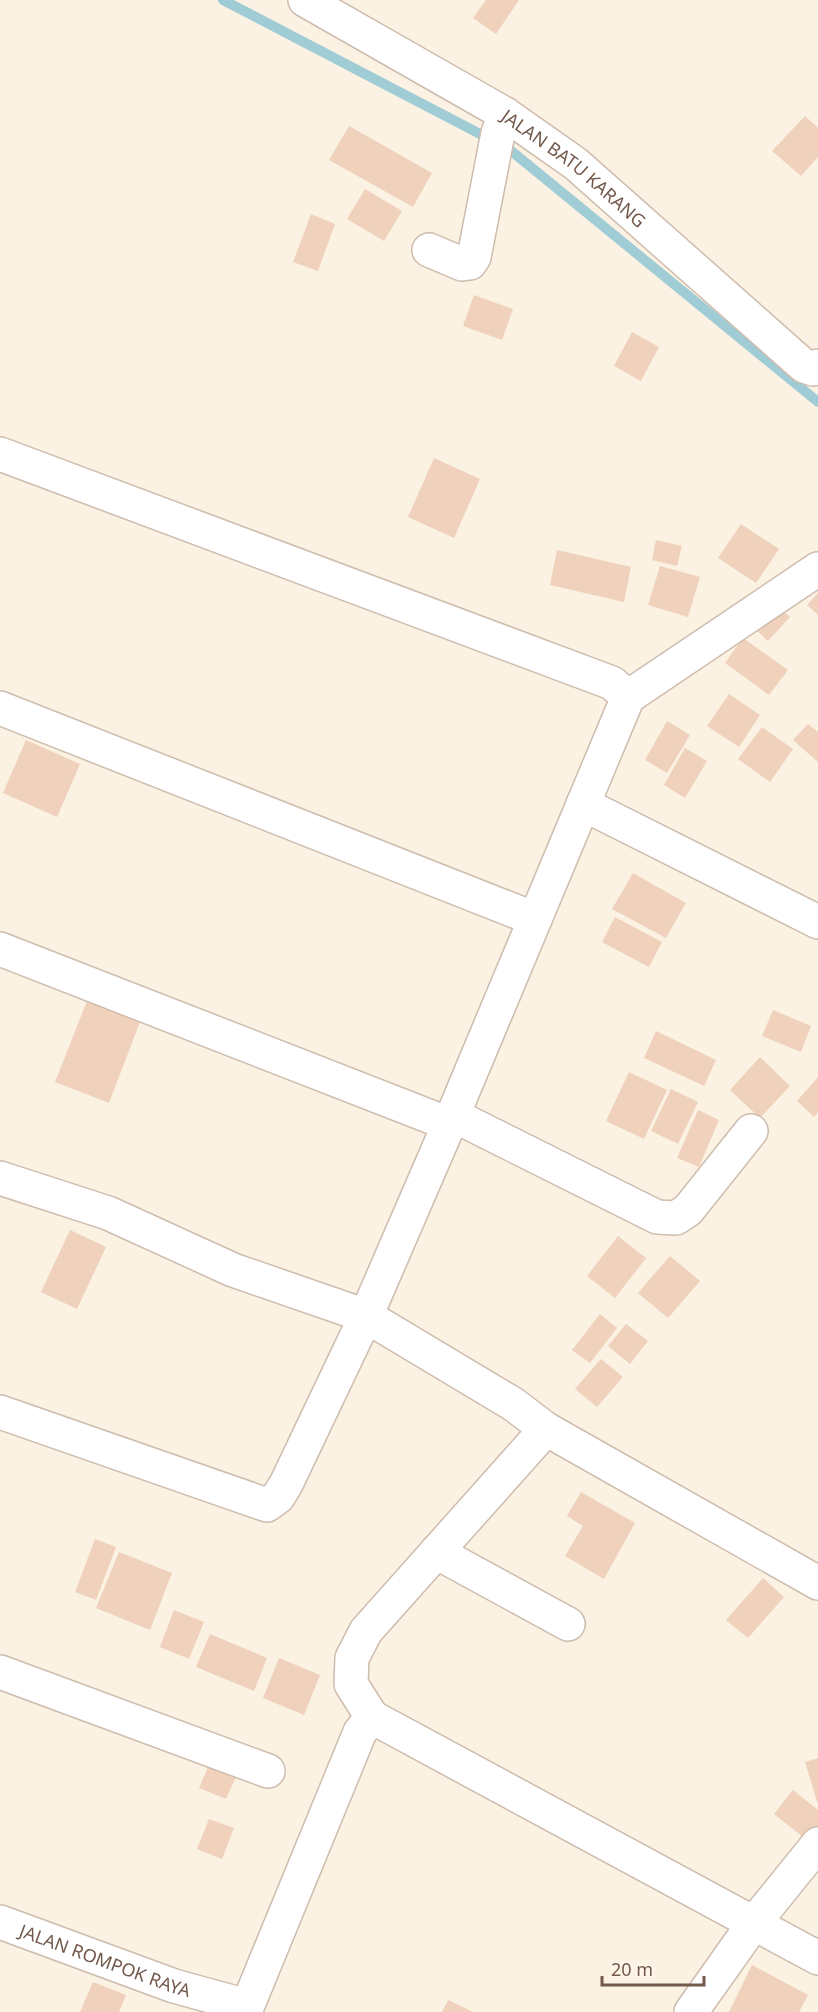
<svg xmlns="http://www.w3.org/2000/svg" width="818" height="2012" font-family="'Noto Sans',sans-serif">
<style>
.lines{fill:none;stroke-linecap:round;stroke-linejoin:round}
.stream{stroke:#a0ccd5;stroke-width:10}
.building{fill:#efd1bc}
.minor-casing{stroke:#cebcae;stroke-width:36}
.minor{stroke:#fff;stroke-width:33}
.labels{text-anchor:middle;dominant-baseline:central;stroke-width:4.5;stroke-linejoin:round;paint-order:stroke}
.street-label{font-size:18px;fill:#72594b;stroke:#fef6e9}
</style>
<rect width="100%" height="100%" fill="#fbf2e3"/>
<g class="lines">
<polyline class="stream" points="223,0 509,149 818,402"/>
</g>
<g class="building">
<polygon points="486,0 519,0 496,34 473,18"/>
<polygon points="805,116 818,128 818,157 801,176 772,151"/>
<polygon points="349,126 432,173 413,207 329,160"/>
<polygon points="365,189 402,211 384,241 347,219"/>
<polygon points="311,214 335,224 318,271 293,262"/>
<polygon points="474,295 513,309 502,340 463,326"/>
<polygon points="632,332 659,347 641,381 614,366"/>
<polygon points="434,458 480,479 454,538 408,517"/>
<polygon points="741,524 779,549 756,583 718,558"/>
<polygon points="656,540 682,546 677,566 652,560"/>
<polygon points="557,550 631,567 624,602 550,585"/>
<polygon points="660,566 700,577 688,617 648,605"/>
<polygon points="818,593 818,615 807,605"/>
<polygon points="775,604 790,617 768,641 753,627"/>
<polygon points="743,638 788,670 769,695 725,663"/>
<polygon points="729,694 760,715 739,747 707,726"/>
<polygon points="667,721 690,735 667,773 645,760"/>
<polygon points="808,724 818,732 818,762 793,740"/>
<polygon points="762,727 793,749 770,782 738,759"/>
<polygon points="26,740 80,764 57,817 3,793"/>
<polygon points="685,748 707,761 685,798 664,785"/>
<polygon points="633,873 686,903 666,938 612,909"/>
<polygon points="615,917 662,942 649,967 602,942"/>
<polygon points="87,1001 140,1022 109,1103 55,1082"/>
<polygon points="773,1010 811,1026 801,1052 762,1036"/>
<polygon points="656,1031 716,1060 704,1086 644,1058"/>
<polygon points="760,1057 790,1086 760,1118 730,1090"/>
<polygon points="629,1072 667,1090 644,1139 606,1121"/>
<polygon points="818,1077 818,1112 814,1117 797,1101"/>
<polygon points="671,1089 698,1102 678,1144 651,1131"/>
<polygon points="698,1110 719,1120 699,1167 677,1158"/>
<polygon points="70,1230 106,1247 77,1309 41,1292"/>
<polygon points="618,1236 646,1258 615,1298 587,1276"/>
<polygon points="670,1256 700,1281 668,1318 638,1293"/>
<polygon points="600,1314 617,1328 590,1363 572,1350"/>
<polygon points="626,1324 648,1341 630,1364 608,1346"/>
<polygon points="601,1359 623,1377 597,1407 575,1389"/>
<polygon points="581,1492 635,1523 604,1579 565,1556 583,1526 567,1516"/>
<polygon points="95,1539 116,1547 96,1600 75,1592"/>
<polygon points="119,1552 172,1573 150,1630 96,1608"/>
<polygon points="763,1578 784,1597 748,1638 726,1620"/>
<polygon points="174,1610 204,1622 189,1659 160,1647"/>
<polygon points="210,1634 267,1658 254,1691 196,1667"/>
<polygon points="279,1658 320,1675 304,1715 263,1698"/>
<polygon points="818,1758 818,1802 817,1802 805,1762"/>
<polygon points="209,1765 236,1777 226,1799 199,1788"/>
<polygon points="793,1790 818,1810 818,1826 807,1840 774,1814"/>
<polygon points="209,1819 234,1828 222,1859 197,1849"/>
<polygon points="752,1965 808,1995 799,2012 729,2012"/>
<polygon points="93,1982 126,1995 119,2012 80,2012"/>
<polygon points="448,2000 473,2012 442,2012"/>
</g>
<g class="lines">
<defs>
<g id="minor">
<path id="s1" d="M305 0 505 114 576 164 804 366 813 369 818 366"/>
<polyline points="429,250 462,264 470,263 474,257 498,133 505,114"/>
<polyline points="0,454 612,683 628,697 453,1115 366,1316 286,1484 278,1497 267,1505 0,1412"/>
<polyline points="628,697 818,569"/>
<polyline points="0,708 535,919"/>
<polyline points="583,804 818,922"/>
<polyline points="0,949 449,1124"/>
<polyline points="453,1115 657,1217 676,1218 688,1210 751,1131"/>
<polyline points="0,1178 108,1213 233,1270 366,1316 513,1404 546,1429 818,1583"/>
<polyline points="436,1552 568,1624"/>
<polyline points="0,1672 268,1771"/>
<polyline points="372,1717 351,1684 352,1658 366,1631 546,1429"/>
<path id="s2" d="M0 1922 174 1986 247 2006"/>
<polyline points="245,2012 360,1732 372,1717 818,1958"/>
<polyline points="691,2012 754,1923 818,1844"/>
</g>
</defs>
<use href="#minor" class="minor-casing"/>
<use href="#minor" class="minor"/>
</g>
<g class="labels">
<g class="street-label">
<text stroke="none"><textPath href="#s1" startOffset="318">JALAN BATU KARANG</textPath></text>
<text stroke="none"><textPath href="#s2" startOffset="112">JALAN ROMPOK RAYA</textPath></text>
</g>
</g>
<path d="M602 1976v9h102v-9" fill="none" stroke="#72594b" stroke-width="3"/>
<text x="611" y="1976" font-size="18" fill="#72594b" stroke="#fef6e9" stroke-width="4.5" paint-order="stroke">20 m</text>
</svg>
